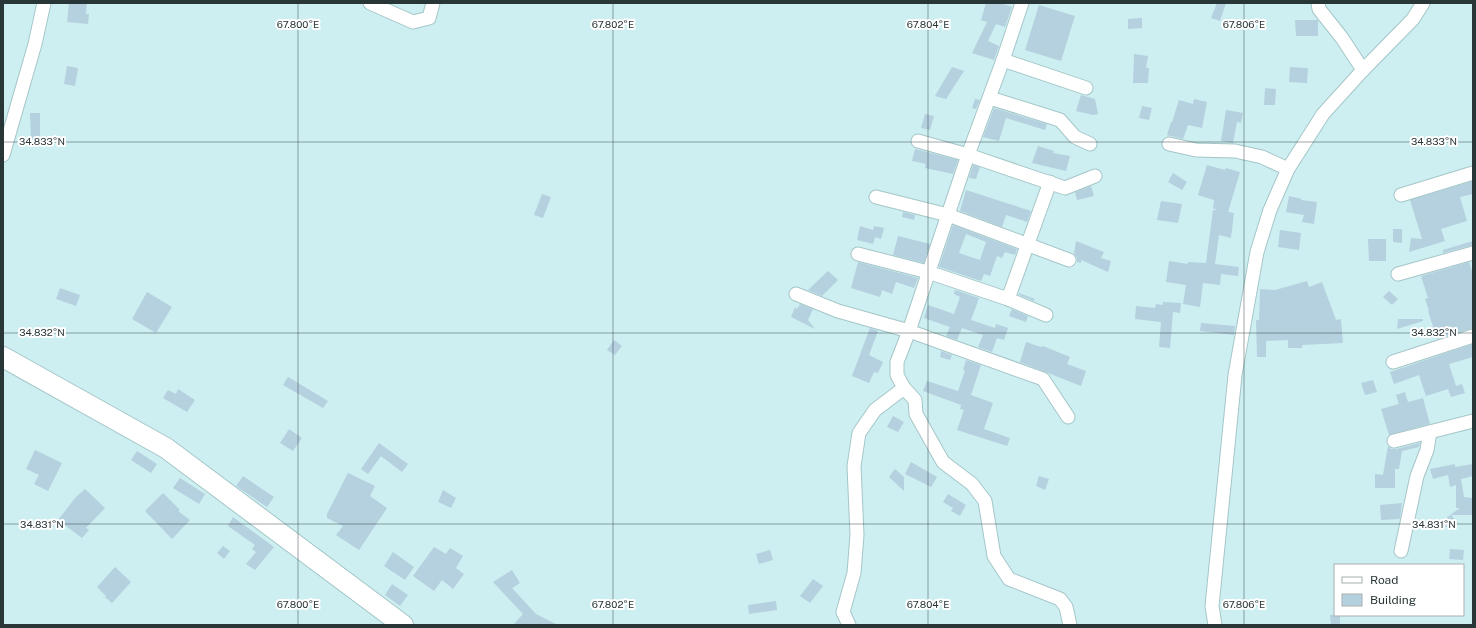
<svg xmlns="http://www.w3.org/2000/svg" width="1476" height="628" font-family="'Public Sans',sans-serif">
<style>
.building{fill:#b5d0de;fill-rule:evenodd}
.lines{fill:none;stroke-linecap:round;stroke-linejoin:round}
.street-casing{stroke:#a5c6c8;stroke-width:15}
.primary-casing{stroke:#a5c6c8;stroke-width:22}
.street{stroke:#fff;stroke-width:13}
.primary{stroke:#fff;stroke-width:20}
.ticks{fill:none;stroke:#293637;stroke-width:1;stroke-opacity:0.45}
.ticks-label{font-size:10px;text-anchor:middle;fill:#293637;stroke:#fff;stroke-width:4;stroke-linejoin:round;paint-order:stroke}
</style>
<rect width="100%" height="100%" fill="#cdeff1"/>
<g class="building">
<polygon points="69,3 87,3 86,14 89,14 88,24 67,22"/>
<polygon points="986,3 1000,3 1012,7 1005,27 996,24 988,41 999,46 994,60 972,53 987,22 981,20"/>
<polygon points="1217,3 1226,3 1220,21 1211,18"/>
<polygon points="1039,5 1075,16 1061,61 1025,50"/>
<polygon points="1142,18 1142,28 1128,29 1128,19"/>
<polygon points="1295,20 1318,20 1318,36 1296,36"/>
<polygon points="1134,54 1148,56 1146,68 1149,68 1148,83 1133,83"/>
<polygon points="67,66 78,68 75,86 64,84"/>
<polygon points="952,67 964,71 946,99 935,96"/>
<polygon points="1290,67 1308,68 1307,83 1289,82"/>
<polygon points="1265,88 1276,89 1275,105 1264,105"/>
<polygon points="1081,95 1095,99 1098,114 1093,115 1076,111"/>
<polygon points="975,99 980,100 976,109 972,108"/>
<polygon points="1194,99 1207,102 1202,128 1188,125 1183,139 1167,135 1171,122 1172,122 1179,100 1193,104"/>
<polygon points="1142,106 1152,108 1149,120 1139,118"/>
<polygon points="994,108 1047,124 1045,130 1006,118 999,141 983,137"/>
<polygon points="1226,110 1243,113 1241,123 1237,122 1233,143 1221,141"/>
<polygon points="30,113 40,113 40,140 31,140"/>
<polygon points="925,114 934,116 930,130 921,128"/>
<polygon points="1038,146 1054,151 1053,153 1070,156 1066,171 1032,163"/>
<polygon points="915,149 958,160 953,174 925,168 926,164 912,161"/>
<polygon points="973,165 980,167 976,179 969,178"/>
<polygon points="1207,165 1225,170 1226,168 1240,172 1228,212 1234,213 1231,238 1219,235 1215,264 1239,267 1238,276 1221,274 1220,285 1203,283 1200,307 1183,304 1186,285 1166,282 1169,261 1188,264 1188,262 1206,263 1213,210 1217,210 1213,208 1214,200 1198,195"/>
<polygon points="1173,173 1187,182 1182,190 1168,182"/>
<polygon points="1473,181 1473,194 1460,197 1467,221 1441,229 1445,241 1409,252 1411,238 1422,239 1410,200"/>
<polygon points="1091,186 1094,196 1077,200 1075,192"/>
<polygon points="966,190 1031,211 1027,222 1006,215 1002,227 960,211"/>
<polygon points="542,194 551,197 543,218 534,215"/>
<polygon points="1289,196 1302,199 1301,200 1317,202 1314,224 1302,222 1304,215 1286,212"/>
<polygon points="1161,201 1182,204 1178,223 1157,220"/>
<polygon points="903,212 915,215 914,220 902,217"/>
<path d="M953 225 1017 249 1015 255 1005 252 1002 258 997 256 990 276 984 274 981 281 939 267ZM966 234 986 242 980 260 959 253Z"/>
<polygon points="860,226 873,230 874,226 884,228 881,239 875,237 873,244 857,240"/>
<polygon points="1393,229 1402,229 1402,243 1393,242"/>
<polygon points="1280,230 1301,233 1299,250 1278,247"/>
<polygon points="898,236 930,244 924,263 893,255"/>
<polygon points="1368,239 1386,239 1386,261 1369,261"/>
<polygon points="1076,241 1104,252 1101,258 1111,261 1108,272 1081,260 1081,263 1077,262 1077,258 1074,254"/>
<polygon points="1473,241 1473,245 1443,253 1443,250"/>
<polygon points="858,262 918,278 914,288 896,282 892,294 882,290 880,297 851,288"/>
<polygon points="1469,262 1473,274 1473,328 1437,339 1428,311 1429,311 1425,299 1428,298 1421,276"/>
<polygon points="828,271 838,280 822,296 808,290"/>
<polygon points="1307,281 1309,287 1322,282 1336,320 1341,319 1343,343 1302,345 1302,348 1288,348 1288,340 1266,341 1266,357 1257,357 1256,320 1259,320 1260,289 1275,290"/>
<polygon points="60,288 80,295 76,306 56,299"/>
<polygon points="955,290 979,298 971,320 995,328 996,324 1008,328 1004,340 997,338 992,352 978,347 983,335 962,328 957,340 946,336 950,327 924,318 928,305 954,314 960,297 954,294"/>
<polygon points="1389,291 1398,299 1392,305 1383,297"/>
<polygon points="147,292 172,307 156,333 132,319"/>
<polygon points="1019,293 1035,299 1034,301 1019,295"/>
<polygon points="1163,302 1181,303 1180,313 1173,312 1170,348 1159,347 1161,322 1135,319 1136,306 1155,308 1156,304 1163,305"/>
<polygon points="800,304 813,309 808,320 815,329 791,317 795,307 797,309"/>
<polygon points="1012,309 1028,316 1026,322 1009,316"/>
<polygon points="1398,319 1423,319 1423,321 1397,329"/>
<polygon points="1201,323 1235,326 1234,335 1200,331"/>
<polygon points="870,328 878,331 869,355 883,362 878,373 874,372 869,383 852,376"/>
<polygon points="614,340 622,346 615,355 607,350"/>
<polygon points="1026,342 1041,347 1043,346 1070,357 1067,364 1086,371 1081,386 1020,362"/>
<polygon points="1473,344 1473,357 1449,364 1456,386 1462,384 1465,393 1451,397 1448,389 1426,396 1419,375 1394,384 1390,372"/>
<polygon points="941,351 952,355 950,360 940,357"/>
<polygon points="966,360 981,365 971,395 993,403 984,429 1010,438 1007,446 957,430 964,410 960,409 961,405 923,391 927,381 958,391 965,371 963,370"/>
<polygon points="288,377 328,401 323,408 283,385"/>
<polygon points="1373,380 1377,392 1365,395 1361,383"/>
<polygon points="178,389 195,400 187,412 163,398 168,390 176,394"/>
<polygon points="1405,392 1408,402 1423,398 1430,424 1389,435 1381,409 1399,404 1396,395"/>
<polygon points="893,416 904,422 898,432 887,427"/>
<polygon points="289,429 302,438 293,451 280,443"/>
<polygon points="379,443 408,464 402,472 381,456 368,474 361,469"/>
<polygon points="1420,443 1419,447 1402,451 1399,469 1395,469 1395,488 1375,488 1375,474 1383,475 1388,446 1391,449 1396,449"/>
<polygon points="35,450 62,463 48,491 34,484 39,475 26,469"/>
<polygon points="137,451 157,464 151,473 131,460"/>
<polygon points="911,462 937,477 931,487 905,474"/>
<polygon points="1455,464 1455,467 1473,464 1473,476 1461,479 1464,497 1473,498 1473,515 1451,515 1458,523 1449,530 1442,521 1460,508 1456,508 1456,485 1450,487 1448,475 1433,479 1430,469"/>
<polygon points="895,469 904,477 904,491 889,477"/>
<polygon points="348,473 375,486 370,496 387,508 359,550 336,535 343,526 327,518 327,514"/>
<polygon points="243,476 274,497 267,507 236,486"/>
<polygon points="1039,476 1049,479 1045,490 1036,486"/>
<polygon points="180,478 205,494 199,504 173,488"/>
<polygon points="85,489 105,508 86,528 89,530 82,538 58,520 76,497"/>
<polygon points="443,490 456,498 451,508 438,502"/>
<polygon points="163,493 180,510 178,511 190,520 172,539 145,511"/>
<polygon points="948,494 966,505 960,516 951,511 953,508 943,502"/>
<polygon points="1402,503 1400,519 1381,520 1380,505"/>
<polygon points="233,517 274,547 255,570 246,564 256,552 252,549 255,545 228,526"/>
<polygon points="223,546 230,551 224,559 217,553"/>
<polygon points="434,547 446,554 450,548 463,556 456,568 464,574 453,589 442,580 434,591 413,576"/>
<polygon points="1450,549 1464,550 1463,560 1449,559"/>
<polygon points="770,550 773,560 759,564 756,554"/>
<polygon points="393,552 414,567 405,580 384,566"/>
<polygon points="115,567 131,582 112,603 105,597 106,596 97,587"/>
<polygon points="512,570 520,583 512,588 536,614 558,625 513,625 523,614 493,582"/>
<polygon points="813,579 823,586 810,603 800,596"/>
<polygon points="392,584 408,595 400,606 385,595"/>
<polygon points="776,601 777,610 749,614 748,605"/>
<polygon points="1330,615 1340,615 1340,625 1331,625"/>
</g>
<g class="lines">
<defs>
<g id="street">
<polyline points="370,3 413,22 429,18 433,3"/>
<polyline points="1022,3 1003,60 968,155 909,331 897,362 897,375 904,388 915,400 916,414 943,462 972,484 985,501 994,556 1009,579 1060,599 1066,607 1070,625"/>
<polyline points="1003,60 1086,88"/>
<polyline points="1363,70 1413,19 1423,3"/>
<polyline points="990,98 1060,120 1075,137 1090,144"/>
<polyline points="918,141 968,155 1065,188 1095,176"/>
<polyline points="1169,144 1196,150 1235,151 1262,157 1288,169"/>
<polyline points="3,155 35,44 44,3"/>
<polyline points="1401,195 1473,173"/>
<polyline points="876,197 948,215 1069,260"/>
<polyline points="858,254 928,272 1008,299 1046,315"/>
<polyline points="1398,274 1473,253"/>
<polyline points="796,294 838,311 909,331 1043,379 1068,417"/>
<polyline points="1008,299 1050,182"/>
<polyline points="1393,362 1473,336"/>
<polyline points="1394,441 1473,421"/>
<polyline points="1401,551 1417,476 1427,450 1430,432"/>
<polyline points="849,625 843,612 854,573 857,535 854,466 859,433 875,410 904,388"/>
<polyline points="1215,625 1212,606 1235,375 1257,252 1270,210 1288,169 1323,114 1363,70 1342,38 1319,9 1318,3"/>
</g>
<polyline id="primary" points="3,357 166,448 403,625"/>
</defs>
<use href="#street" class="street-casing"/>
<use href="#primary" class="primary-casing"/>
<use href="#street" class="street"/>
<use href="#primary" class="primary"/>
</g>
<path class="ticks" d="M298 3V625M613 3V625M928 3V625M1244 3V625M3 142H1473M3 333H1473M3 524H1473"/>
<g class="ticks-label">
<text x="298" y="28">67.800°E</text>
<text x="613" y="28">67.802°E</text>
<text x="928" y="28">67.804°E</text>
<text x="1244" y="28">67.806°E</text>
<text x="42" y="145">34.833°N</text>
<text x="1434" y="145">34.833°N</text>
<text x="42" y="336">34.832°N</text>
<text x="1434" y="336">34.832°N</text>
<text x="42" y="528">34.831°N</text>
<text x="1434" y="528">34.831°N</text>
<text x="298" y="608">67.800°E</text>
<text x="613" y="608">67.802°E</text>
<text x="928" y="608">67.804°E</text>
<text x="1244" y="608">67.806°E</text>
</g>
<rect width="1476" height="628" fill="none" stroke="#293637" stroke-width="8"/>
<rect x="1334" y="564" width="130" height="52" fill="#ffffff" stroke="#a9afaf"/>
<rect x="1342" y="577" width="20" height="6" fill="#ffffff" stroke="#a9afaf"/>
<text x="1370" y="584" font-size="12" fill="#293637">Road</text>
<rect x="1342" y="594" width="20" height="12" fill="#b5d0de" stroke="#a9afaf"/>
<text x="1370" y="604" font-size="12" fill="#293637">Building</text>
</svg>
